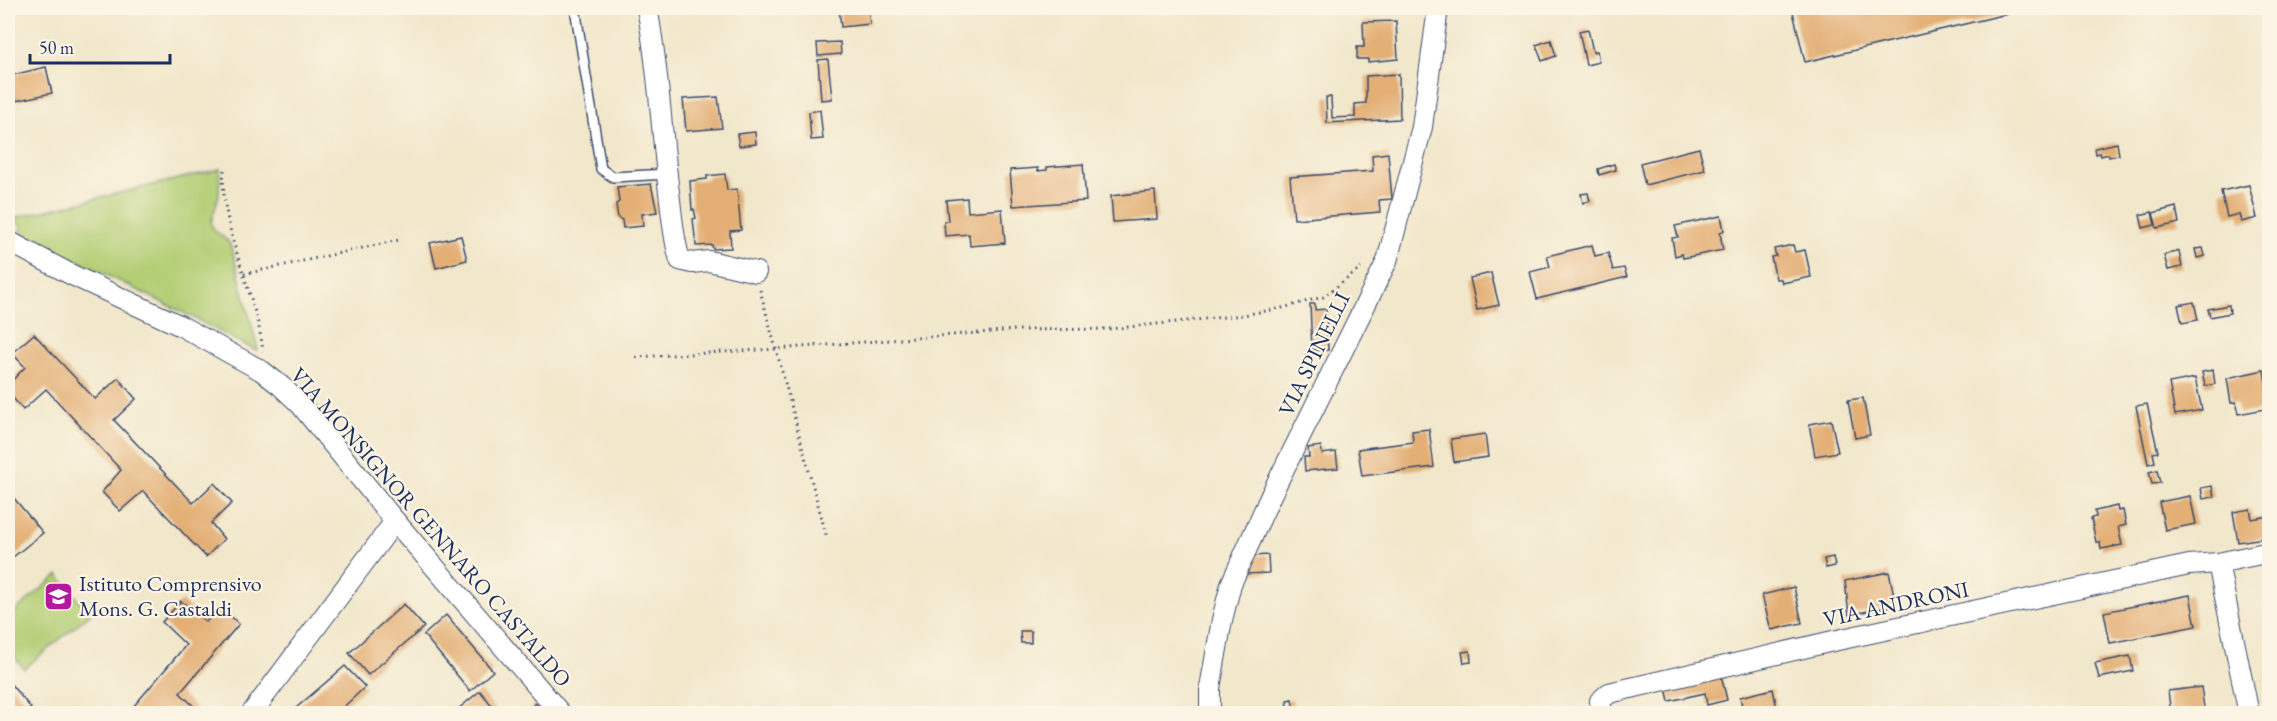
<svg xmlns="http://www.w3.org/2000/svg" width="2277" height="721" font-family="'EB Garamond',serif">
<style>
.green{fill:#b3ce75;stroke:#677e6a;stroke-width:1.5}
.building{fill:#e3af74}
.lines{fill:none;stroke-linecap:round;stroke-linejoin:round}
.service-casing{stroke:#3b4b6e;stroke-width:12}
.minor-casing{stroke:#3b4b6e;stroke-width:22}
.path{stroke:#3b4b6e;stroke-width:3;stroke-dasharray:1.5 4.5;stroke-linecap:butt}
.service{stroke:#fff;stroke-width:9}
.minor{stroke:#fff;stroke-width:20}
.labels{text-anchor:middle;dominant-baseline:central;stroke-width:4.5;stroke-linejoin:round;paint-order:stroke}
.street-label{font-size:22px;fill:#1b2f5e;stroke:#fcf5e5}
.poi-label{font-size:22px;fill:#1b2f5e;stroke:#fcf5e5;text-anchor:start}
</style>
<rect width="100%" height="100%" fill="#fcf5e5"/>
<filter id="ink" filterUnits="userSpaceOnUse"><feTurbulence type="fractalNoise" baseFrequency=".0167" numOctaves="2"/><feDisplacementMap in="SourceGraphic" scale="12" xChannelSelector="R" yChannelSelector="G"/><feConvolveMatrix kernelMatrix="1 2 1 2 8 2 1 2 1" color-interpolation-filters="sRGB"/></filter>
<filter id="wash" filterUnits="userSpaceOnUse"><feTurbulence type="fractalNoise" baseFrequency=".008" numOctaves="4" result="noise"/><feDisplacementMap in="SourceGraphic" scale="24" xChannelSelector="R" yChannelSelector="G"/><feGaussianBlur stdDeviation="1.35" result="paint"/><feColorMatrix in="noise" values="0 0 0 0 0 0 0 0 0 0 0 0 0 0 0 0 0 1.4 0 .05"/><feComposite in="paint" operator="in"/></filter>
<g filter="url(#wash)">
<rect width="100%" height="100%" fill="#f1e7cb"/>
<g class="green">
<polygon points="220,169 219,195 211,223 214,230 229,242 234,256 258,350 255,350 190,316 20,232 22,228 14,218"/>
<polygon points="58,575 90,614 24,669 8,649 8,617"/>
</g>
<g id="blocks">
<g class="building">
<polygon points="839,8 868,8 870,24 841,27"/>
<polygon points="1792,8 2032,8 1805,62"/>
<polygon points="1396,21 1398,59 1368,62 1368,59 1357,59 1357,47 1364,47 1363,22"/>
<polygon points="1588,29 1593,52 1597,51 1599,62 1586,65 1579,31"/>
<polygon points="1551,40 1556,56 1542,61 1536,45"/>
<polygon points="840,42 841,54 818,56 817,43"/>
<polygon points="828,59 832,99 821,100 818,60"/>
<polygon points="46,67 52,93 10,102 8,76"/>
<polygon points="1399,74 1400,119 1327,123 1326,97 1331,97 1332,118 1355,117 1355,104 1366,103 1366,76"/>
<polygon points="718,97 722,128 686,131 683,99"/>
<polygon points="820,110 823,139 811,140 809,112"/>
<polygon points="755,132 756,144 739,146 737,134"/>
<polygon points="2117,143 2119,155 2109,157 2108,154 2101,156 2100,153 2096,154 2095,148"/>
<polygon points="1699,148 1705,170 1645,185 1640,163"/>
<polygon points="1388,153 1392,199 1379,200 1380,212 1294,219 1290,177 1373,171 1372,155"/>
<polygon points="1083,164 1086,201 1013,206 1010,170 1038,168 1038,171 1047,170 1047,167"/>
<polygon points="1614,164 1616,170 1599,175 1598,169"/>
<polygon points="725,174 727,190 737,189 741,230 730,231 731,248 713,249 712,245 696,246 693,219 696,218 694,209 692,210 690,181 707,179 707,176"/>
<polygon points="651,184 657,212 642,214 643,226 623,228 622,220 618,218 616,204 619,202 617,187"/>
<polygon points="2249,185 2257,218 2241,222 2239,214 2227,217 2221,191"/>
<polygon points="1155,191 1157,219 1113,222 1111,196"/>
<polygon points="1588,193 1590,201 1583,203 1581,194"/>
<polygon points="967,198 968,212 1002,209 1005,243 970,246 969,234 945,236 944,221 948,221 946,200"/>
<polygon points="2176,207 2179,223 2157,228 2153,213"/>
<polygon points="2152,212 2155,225 2143,228 2140,215"/>
<polygon points="1721,216 1724,230 1720,233 1723,250 1683,258 1682,254 1675,256 1672,238 1678,237 1675,226"/>
<polygon points="461,236 467,260 436,268 430,243"/>
<polygon points="1592,245 1595,256 1608,253 1613,270 1624,268 1627,277 1537,299 1530,272 1550,267 1547,256"/>
<polygon points="1793,245 1795,252 1805,250 1811,277 1782,283 1781,279 1776,279 1771,257 1776,256 1774,249"/>
<polygon points="2203,248 2205,256 2197,258 2195,249"/>
<polygon points="2179,251 2182,267 2168,270 2164,255"/>
<polygon points="1491,273 1499,305 1477,310 1470,278"/>
<polygon points="2194,302 2198,320 2182,323 2178,305"/>
<polygon points="1310,304 1315,304 1315,310 1326,309 1328,350 1312,350"/>
<polygon points="2229,305 2230,313 2210,317 2208,309"/>
<polygon points="34,334 95,399 118,378 136,399 114,420 193,503 214,483 232,503 211,523 224,539 206,557 143,491 120,511 102,492 121,470 46,389 23,410 8,392 8,385 25,367 12,353"/>
<polygon points="2213,370 2215,384 2205,386 2202,372"/>
<polygon points="2264,370 2270,408 2239,414 2236,402 2231,403 2227,378"/>
<polygon points="2195,378 2202,410 2175,415 2169,383"/>
<polygon points="1863,398 1870,435 1855,438 1848,400"/>
<polygon points="2147,404 2158,452 2153,453 2155,462 2148,464 2136,406"/>
<polygon points="1831,420 1838,452 1815,456 1809,424"/>
<polygon points="1429,429 1434,467 1362,476 1358,449 1413,442 1412,431"/>
<polygon points="1485,434 1488,457 1454,462 1451,439"/>
<polygon points="1321,446 1322,454 1336,452 1338,468 1305,471 1304,457 1309,457 1308,448"/>
<polygon points="2157,470 2160,483 2152,484 2149,472"/>
<polygon points="2212,486 2214,497 2203,499 2201,488"/>
<polygon points="8,491 43,533 8,561"/>
<polygon points="2190,496 2196,524 2165,530 2159,502"/>
<polygon points="2117,506 2118,511 2123,510 2126,525 2118,527 2122,545 2101,549 2100,542 2096,542 2091,518 2096,517 2095,511"/>
<polygon points="2250,509 2252,519 2270,516 2270,537 2238,542 2233,512"/>
<polygon points="1268,555 1269,573 1244,574 1253,556"/>
<polygon points="1833,557 1835,566 1826,568 1824,559"/>
<polygon points="1889,572 1896,605 1849,615 1845,581"/>
<polygon points="1794,587 1802,623 1771,630 1762,595"/>
<polygon points="2190,595 2196,626 2110,643 2104,612"/>
<polygon points="181,601 206,622 221,607 239,624 180,693 202,714 127,714 186,645 162,622"/>
<polygon points="404,604 424,627 368,675 349,653"/>
<polygon points="446,615 493,671 470,691 424,635"/>
<polygon points="1020,631 1031,631 1031,643 1021,643"/>
<polygon points="1470,651 1471,662 1464,663 1462,652"/>
<polygon points="2130,656 2133,671 2099,678 2095,663"/>
<polygon points="345,666 365,687 336,714 289,714"/>
<polygon points="1721,675 1727,700 1707,705 1705,693 1669,701 1666,688"/>
<polygon points="8,681 31,708 24,714 8,714"/>
<polygon points="2201,687 2205,714 2171,714 2168,691"/>
<polygon points="1773,689 1778,714 1744,714 1740,697"/>
<polygon points="480,691 499,714 452,714"/>
<polygon points="1292,699 1294,711 1289,712 1287,700"/>
<polygon points="535,703 545,714 537,714 531,707"/>
</g>
</g>
</g>
<g filter="url(#ink)">
<use href="#blocks" fill-opacity="0" stroke="#3b4b6e" stroke-width="1.5"/>
<g class="lines">
<defs>
<polyline id="service" points="575,8 601,169 613,177 667,174"/>
<g id="minor">
<path d="M647 8C659 68 661 130 669 192 672 214 673 238 680 260L692 263 709 261 756 272"/>
<polyline points="8,241 72,275 181,326 262,371 281,386 300,404 395,521 561,714"/>
<polyline points="2218,563 2249,714"/>
<polyline points="251,714 395,521"/>
<polyline points="1210,714 1210,688 1222,620 1231,584 1271,495 1387,261 1422,127 1438,8"/>
<polyline points="1602,714 1600,701 1609,693 1833,641 2189,565 2218,563 2270,552"/>
</g>
</defs>
<use href="#service" class="service-casing"/>
<use href="#minor" class="minor-casing"/>
<g class="path">
<path d="M224 170C218 225 257 295 263 351"/>
<polyline points="244,274 399,240"/>
<polyline points="760,290 827,538"/>
<polyline points="636,357 776,349 1015,330 1109,329 1243,315 1282,308 1323,297 1361,268"/>
</g>
<use href="#service" class="service"/>
<use href="#minor" class="minor"/>
</g>
</g>
<defs>
<symbol id="school-square" viewBox="-11 -11 22 22"><rect x="-9" y="-9" width="18" height="18" rx="4" fill="#b5179e" stroke="#fcf5e5"/><path d="M0-5L7-2L0 1L-7-2ZM-4 1L0 2.5L4 1V4Q0 6-4 4Z" fill="#fff"/></symbol>
</defs>
<g fill-rule="evenodd">
<use href="#school-square" x="42" y="580" width="33" height="33"/>
</g>
<g class="labels">
<g class="street-label">
<text transform="translate(1314 354) rotate(-64)">VIA SPINELLI</text>
<text transform="translate(431 527) rotate(49)">VIA MONSIGNOR GENNARO CASTALDO</text>
<text transform="translate(1896 604) rotate(-12)">VIA ANDRONI</text>
</g>
<g class="poi-label">
<text x="79" y="583">Istituto Comprensivo<tspan x="79" dy="25">Mons. G. Castaldi</tspan></text>
</g>
</g>
<rect width="2277" height="721" fill="none" stroke="#fcf5e5" stroke-width="30"/>
<path d="M30 54v9h140v-9" fill="none" stroke="#1b2f5e" stroke-width="3"/>
<text x="39" y="54" font-size="18" fill="#1b2f5e" stroke="#fcf5e5" stroke-width="4.5" paint-order="stroke">50 m</text>
</svg>
